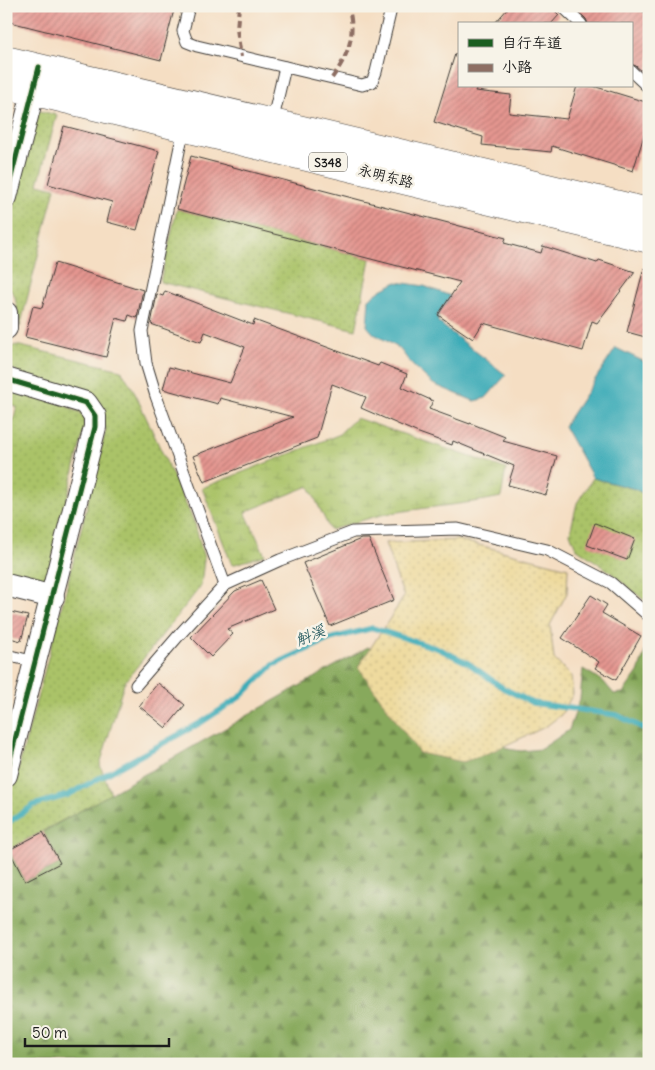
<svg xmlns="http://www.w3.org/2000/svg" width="655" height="1070" font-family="Delius,'LXGW WenKai TC',sans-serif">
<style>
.green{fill:url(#green-dots);stroke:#637042}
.forest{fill:url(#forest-firs);stroke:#52623c}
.wetland{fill:url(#wetland-marsh);stroke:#637042}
.sand{fill:url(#sand-dots);stroke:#857b5d}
.water{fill:#3cacb8;stroke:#2c646a}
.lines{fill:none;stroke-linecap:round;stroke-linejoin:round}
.stream{stroke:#3cacb8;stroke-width:5.5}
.building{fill:url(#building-hatch)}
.lane-casing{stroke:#3d3935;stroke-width:13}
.street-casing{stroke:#3d3935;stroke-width:24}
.primary-casing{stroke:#3d3935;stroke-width:29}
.lane{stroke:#fff;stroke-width:11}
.street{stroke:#fff;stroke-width:22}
.primary{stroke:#fff;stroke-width:28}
.quiet{stroke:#8d6e63;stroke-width:4;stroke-dasharray:8 4;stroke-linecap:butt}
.cycleway-casing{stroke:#f7f3e8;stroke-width:8}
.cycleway{stroke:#1b5e20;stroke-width:5}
.labels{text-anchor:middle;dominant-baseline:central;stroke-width:5;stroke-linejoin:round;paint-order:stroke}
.shield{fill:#f7f3e8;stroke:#5e5c59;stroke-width:1}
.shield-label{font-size:12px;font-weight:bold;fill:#1c1c1c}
.street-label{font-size:14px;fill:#1c1c1c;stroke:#f7f3e8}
.water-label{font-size:15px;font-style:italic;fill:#2a5d62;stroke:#f7f3e8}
</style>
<defs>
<pattern id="green-dots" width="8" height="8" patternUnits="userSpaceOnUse" patternTransform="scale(1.25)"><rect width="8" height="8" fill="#aac368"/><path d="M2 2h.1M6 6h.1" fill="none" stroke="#92a75a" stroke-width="1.8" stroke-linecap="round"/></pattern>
<pattern id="forest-firs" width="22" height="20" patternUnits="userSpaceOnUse" patternTransform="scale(1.25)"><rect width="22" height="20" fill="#87a95c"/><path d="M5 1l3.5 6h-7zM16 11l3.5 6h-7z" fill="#6e894b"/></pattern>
<pattern id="wetland-marsh" width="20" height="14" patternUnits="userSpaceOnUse" patternTransform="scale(1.25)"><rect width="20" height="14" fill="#aac368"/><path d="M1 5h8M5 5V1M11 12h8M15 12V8" fill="none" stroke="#92a75a"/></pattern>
<pattern id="sand-dots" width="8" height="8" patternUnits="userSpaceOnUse" patternTransform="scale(1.25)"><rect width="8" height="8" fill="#eeda9e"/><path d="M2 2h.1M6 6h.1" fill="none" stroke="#ccba88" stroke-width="1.8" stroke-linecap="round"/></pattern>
<pattern id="building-hatch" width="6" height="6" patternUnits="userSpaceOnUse" patternTransform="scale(1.25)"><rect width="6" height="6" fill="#e59690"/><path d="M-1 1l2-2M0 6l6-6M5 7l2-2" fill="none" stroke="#b97a75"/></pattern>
</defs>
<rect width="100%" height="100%" fill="#f7f3e8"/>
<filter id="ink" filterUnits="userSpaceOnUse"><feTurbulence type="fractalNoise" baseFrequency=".02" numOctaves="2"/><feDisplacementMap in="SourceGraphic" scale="10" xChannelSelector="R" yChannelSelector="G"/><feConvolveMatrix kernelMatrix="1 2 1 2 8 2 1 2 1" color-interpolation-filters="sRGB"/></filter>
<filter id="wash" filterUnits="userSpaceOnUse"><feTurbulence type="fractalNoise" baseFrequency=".0096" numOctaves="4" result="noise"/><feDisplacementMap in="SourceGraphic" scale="20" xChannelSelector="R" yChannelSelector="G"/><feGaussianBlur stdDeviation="1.12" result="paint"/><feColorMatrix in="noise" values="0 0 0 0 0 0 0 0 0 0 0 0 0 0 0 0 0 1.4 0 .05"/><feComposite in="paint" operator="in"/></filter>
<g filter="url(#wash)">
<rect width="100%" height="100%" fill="#f5dec3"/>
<g class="green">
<polygon points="36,110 57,115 38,184 55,188 20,327 15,297 6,283 6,236"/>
<polygon points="177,209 370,259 356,330 160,282"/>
<polygon points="16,345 121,370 133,389 195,524 204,559 201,586 124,683 100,765 111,794 6,851 6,793 12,785 18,770 65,594 106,429 7,365 9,348"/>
<polygon points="6,390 62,403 85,417 84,430 45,589 6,579 6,440 8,441 17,407 6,404"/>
<polygon points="593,478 635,489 649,497 649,604 605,568 576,548 570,533 577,503"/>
</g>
<polygon class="forest" points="368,647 508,749 521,751 541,749 569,730 580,699 583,669 603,681 614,694 623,693 638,672 646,649 649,647 649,1064 6,1064 6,852 9,850 25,881 60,863 43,832"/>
<path class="wetland" d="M356 418 506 469 501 497C463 505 424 507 386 514 367 518 348 525 330 530L309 486 245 512 265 555 232 565 202 488 338 435Z"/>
<polygon class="sand" points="459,540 568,568 567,593 550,625 554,659 571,676 573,694 561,715 545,727 491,752 463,762 419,753 358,667 404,597 385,543"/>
<g class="water">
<polygon points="397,282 424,286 451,296 438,315 438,322 506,375 486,398 474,401 433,384 412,365 399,348 374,334 367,326 369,299 381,290"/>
<polygon points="616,348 649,364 649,497 635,489 593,478 564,426"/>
</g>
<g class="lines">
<polyline class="stream" points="6,824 34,805 68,795 202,722 240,697 273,665 330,639 373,628 439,649 468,663 503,688 533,703 617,715 649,731"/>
</g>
<g id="blocks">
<g class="building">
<polygon points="6,6 175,6 161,60 6,21"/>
<polygon points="510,6 550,6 559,15 551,24 494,24"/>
<polygon points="573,6 637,6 649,17 649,77 636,66 631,64 631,24 588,24 586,19"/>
<polygon points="455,54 459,54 459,86 477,86 475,91 511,95 509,113 567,119 577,86 593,86 649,103 649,119 633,171 552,146 551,152 482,145 483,137 434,122"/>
<polygon points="64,126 159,151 137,230 107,222 112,202 48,184"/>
<polygon points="191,156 506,238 504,243 541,253 543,246 597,263 599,260 635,272 597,323 592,321 583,351 483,323 473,339 438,315 460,282 177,209"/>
<polygon points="55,263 143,290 137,318 129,315 127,321 116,318 106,357 25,337 33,306 42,308"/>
<polygon points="644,268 649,269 649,338 627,332"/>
<polygon points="165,291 253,325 254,320 378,366 380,363 407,374 402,387 433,401 429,409 470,424 470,423 505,437 503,441 557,456 546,495 508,485 514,466 453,441 452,445 416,432 361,408 366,397 332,384 317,438 204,482 193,456 293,417 220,398 218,404 163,389 169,367 230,383 245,347 205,332 201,342 151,324 157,294 163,296"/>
<polygon points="595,523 635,539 627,560 587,545"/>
<polygon points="361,539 369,539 394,600 330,626 303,563"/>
<polygon points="261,580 274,609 227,629 233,634 211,657 191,637 235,591"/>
<polygon points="591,595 607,605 602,613 641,636 616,680 595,668 599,662 562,638"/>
<polygon points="6,611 28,616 21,641 6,637"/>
<polygon points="158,683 185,705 166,728 139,706"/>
<polygon points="43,832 60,863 25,881 9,850"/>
</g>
</g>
</g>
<g filter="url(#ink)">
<use href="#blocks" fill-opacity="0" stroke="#3d3935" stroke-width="1"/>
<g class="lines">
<defs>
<g id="lane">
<polyline points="189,6 183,31 187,42 197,46 362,85 372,82 376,72 391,9 377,6"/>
<polyline points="562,6 581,24"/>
<polyline points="631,71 649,88"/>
<polyline points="272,123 285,67"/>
<polyline points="225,585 280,560 353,532 458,529 547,550 611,583 649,616"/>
<polyline points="6,655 36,662"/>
<polyline points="136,685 180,634 225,585 156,396 146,363 142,331 184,127"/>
</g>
<g id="street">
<polyline points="6,197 38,74"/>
<polyline points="6,313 6,328"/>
<polyline points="6,379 86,403 95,416 95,427 6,775"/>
<polyline points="6,585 53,597"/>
</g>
<g id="primary">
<polyline points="6,60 649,212"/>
<polyline points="6,85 649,239"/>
</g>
</defs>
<use href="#lane" class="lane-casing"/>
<use href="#street" class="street-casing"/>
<use href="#primary" class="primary-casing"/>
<use href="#lane" class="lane"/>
<use href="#street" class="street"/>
<use href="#primary" class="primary"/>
<g class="quiet">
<polyline points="239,6 237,29 241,57"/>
<path d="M332 78C348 56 357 34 348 6"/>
</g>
<defs>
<g id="cycleway">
<polyline points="6,197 39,67"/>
<polyline points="6,379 86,403 95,416 95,427 6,775"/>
</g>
</defs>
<use href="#cycleway" class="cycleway-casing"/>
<use href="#cycleway" class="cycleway"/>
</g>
</g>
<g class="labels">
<rect class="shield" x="309" y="152.5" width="38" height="19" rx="4"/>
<g class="shield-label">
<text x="328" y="162">S348</text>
</g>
<g class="street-label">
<text transform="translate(386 176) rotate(14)">永明东路</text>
</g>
<g class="water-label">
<text transform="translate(310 635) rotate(-23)">斛溪</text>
</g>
</g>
<rect width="655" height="1070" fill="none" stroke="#f7f3e8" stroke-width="25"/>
<rect x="458" y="22" width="175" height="65" fill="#f7f3e8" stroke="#9f9d96"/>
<rect x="468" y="39" width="25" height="8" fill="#1b5e20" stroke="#9f9d96"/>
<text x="502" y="48" font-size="15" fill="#1c1c1c">自行车道</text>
<rect x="468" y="64" width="25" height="8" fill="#8d6e63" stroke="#9f9d96"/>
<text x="502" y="72" font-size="15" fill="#1c1c1c">小路</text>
<path d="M25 1038v8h144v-8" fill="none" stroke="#1c1c1c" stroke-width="2.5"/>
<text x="32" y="1038" font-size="15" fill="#1c1c1c" stroke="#f7f3e8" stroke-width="4" paint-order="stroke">50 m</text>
</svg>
